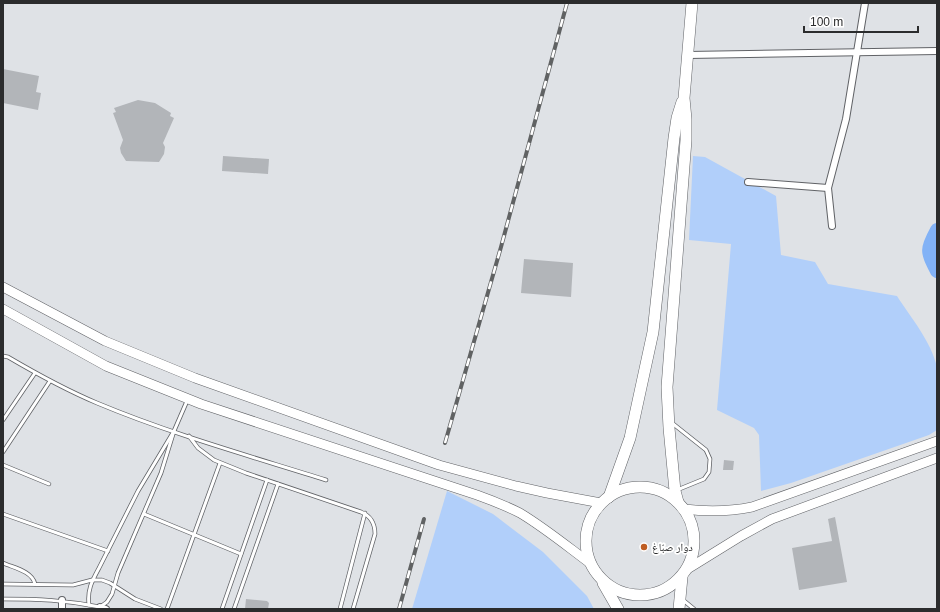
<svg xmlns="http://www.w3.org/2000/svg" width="940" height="612" font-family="Arial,'Noto Naskh Arabic',sans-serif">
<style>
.green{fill:#b1cffa}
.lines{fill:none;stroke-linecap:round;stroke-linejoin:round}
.river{stroke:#82b2f6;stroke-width:14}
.building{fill:#b2b5b9}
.lane-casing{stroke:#606266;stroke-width:4.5}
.street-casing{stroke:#606266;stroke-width:8}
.primary-casing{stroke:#606266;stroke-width:10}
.highway-casing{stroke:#606266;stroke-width:12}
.lane{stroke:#fff;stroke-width:3}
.street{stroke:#fff;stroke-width:6}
.primary{stroke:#fff;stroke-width:9}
.highway{stroke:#fff;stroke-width:11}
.rail-casing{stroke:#606263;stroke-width:4}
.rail{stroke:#fff;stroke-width:2.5;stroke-dasharray:8;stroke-linecap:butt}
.poi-dot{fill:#bf5d22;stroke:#fff;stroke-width:1.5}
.labels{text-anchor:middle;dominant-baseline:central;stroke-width:3.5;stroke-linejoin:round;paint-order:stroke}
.poi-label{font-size:11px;fill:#2b2c2d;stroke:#fff;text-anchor:start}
</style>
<rect width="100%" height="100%" fill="#dfe2e6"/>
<g class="green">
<path d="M693 156 705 157 776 196 781 255 815 262 828 284 897 296C911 318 931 341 937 367V430L929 435 791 483 761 491 759 435 754 428 717 410 731 244 689 240Z"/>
<polygon points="447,491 493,514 543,552 587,596 594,609 412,609"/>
</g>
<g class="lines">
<path class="river" d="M937 230C926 250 927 251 937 271"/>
</g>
<g class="building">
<polygon points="3,69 39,76 36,92 41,93 38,110 3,103"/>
<polygon points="138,100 155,103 171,113 170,116 174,118 163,143 165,147 164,154 159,162 126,161 121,153 120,148 123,140 113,113 116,112 114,108"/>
<polygon points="223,156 269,159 268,174 222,171"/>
<polygon points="524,259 573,263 571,297 521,293"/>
<polygon points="724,460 734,461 733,470 723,470"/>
<polygon points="835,517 847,582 799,590 792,548 832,541 828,519"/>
<polygon points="246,599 267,601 269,603 268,609 245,609"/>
</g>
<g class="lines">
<defs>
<g id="lane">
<path d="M3 356 8 357C37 374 66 390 97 403 171 434 250 456 326 480"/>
<polyline points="3,420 35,373"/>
<polyline points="672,423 706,450 710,459 709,472 704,479 677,490"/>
<path d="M189 436 198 448 214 460 246 473 361 512C371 516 375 524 375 534L353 609"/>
<polyline points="3,452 50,381"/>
<polyline points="3,465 49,484"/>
<polyline points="3,514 108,551"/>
<polyline points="144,514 241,554"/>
<path d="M3 563C14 568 32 571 35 584"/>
<polyline points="3,584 73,585 92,580 102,580 110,583 135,599 161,609"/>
<path d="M3 599C38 599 65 600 100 607L107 602 112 594 118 573 161 473 174 431"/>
<polyline points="683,600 694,609"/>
<path d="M89 605C87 590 92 581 99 568L138 491 174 431 187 401"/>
<polyline points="167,609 220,463"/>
<polyline points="222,609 267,480"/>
<polyline points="234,609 278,484"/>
<polyline points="340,609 365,513"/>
</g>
<g id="street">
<polyline points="688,55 937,51"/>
<polyline points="748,182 828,188"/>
<polyline points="832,226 828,188 846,119 865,3"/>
<polyline points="62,600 62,609"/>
<polyline points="100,607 106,609"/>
</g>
<g id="primary">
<polyline points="3,287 105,341 195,378 439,465 516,486 547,493 601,503"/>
<path d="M3 309 106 366 201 404 477 495C491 500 506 506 520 513 545 528 568 547 591 564"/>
<path d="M684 509C708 512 727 512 752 507L937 441"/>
<polyline points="686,570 741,536 772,519 937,458"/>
</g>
<g id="highway">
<circle cx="640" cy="541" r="54"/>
<polyline points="609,497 630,438 653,332 674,138 677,118 682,102"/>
<polyline points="678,502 675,491 669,428 667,387 686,140 686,119 684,98 692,3"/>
<polyline points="603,583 618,609"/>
<polyline points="679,609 682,577"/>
</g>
</defs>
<use href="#lane" class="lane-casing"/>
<use href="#street" class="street-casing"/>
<use href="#primary" class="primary-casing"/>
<use href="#highway" class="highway-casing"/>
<use href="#lane" class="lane"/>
<use href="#street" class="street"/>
<use href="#primary" class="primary"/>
<use href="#highway" class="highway"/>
<defs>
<g id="rail">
<polyline points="445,443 501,247 567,3"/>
<polyline points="399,609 424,519"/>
</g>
</defs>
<use href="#rail" class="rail-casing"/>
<use href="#rail" class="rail"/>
</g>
<circle class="poi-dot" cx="644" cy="547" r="4"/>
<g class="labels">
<g class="poi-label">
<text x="652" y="547">دوار صبّاغ</text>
</g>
</g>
<rect width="940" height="612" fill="none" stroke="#2b2c2d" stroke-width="8"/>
<path d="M804 26v6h114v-6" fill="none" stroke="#2b2c2d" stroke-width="2"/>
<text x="810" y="26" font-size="12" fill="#2b2c2d" stroke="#ffffff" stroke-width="3" paint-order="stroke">100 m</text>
</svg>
